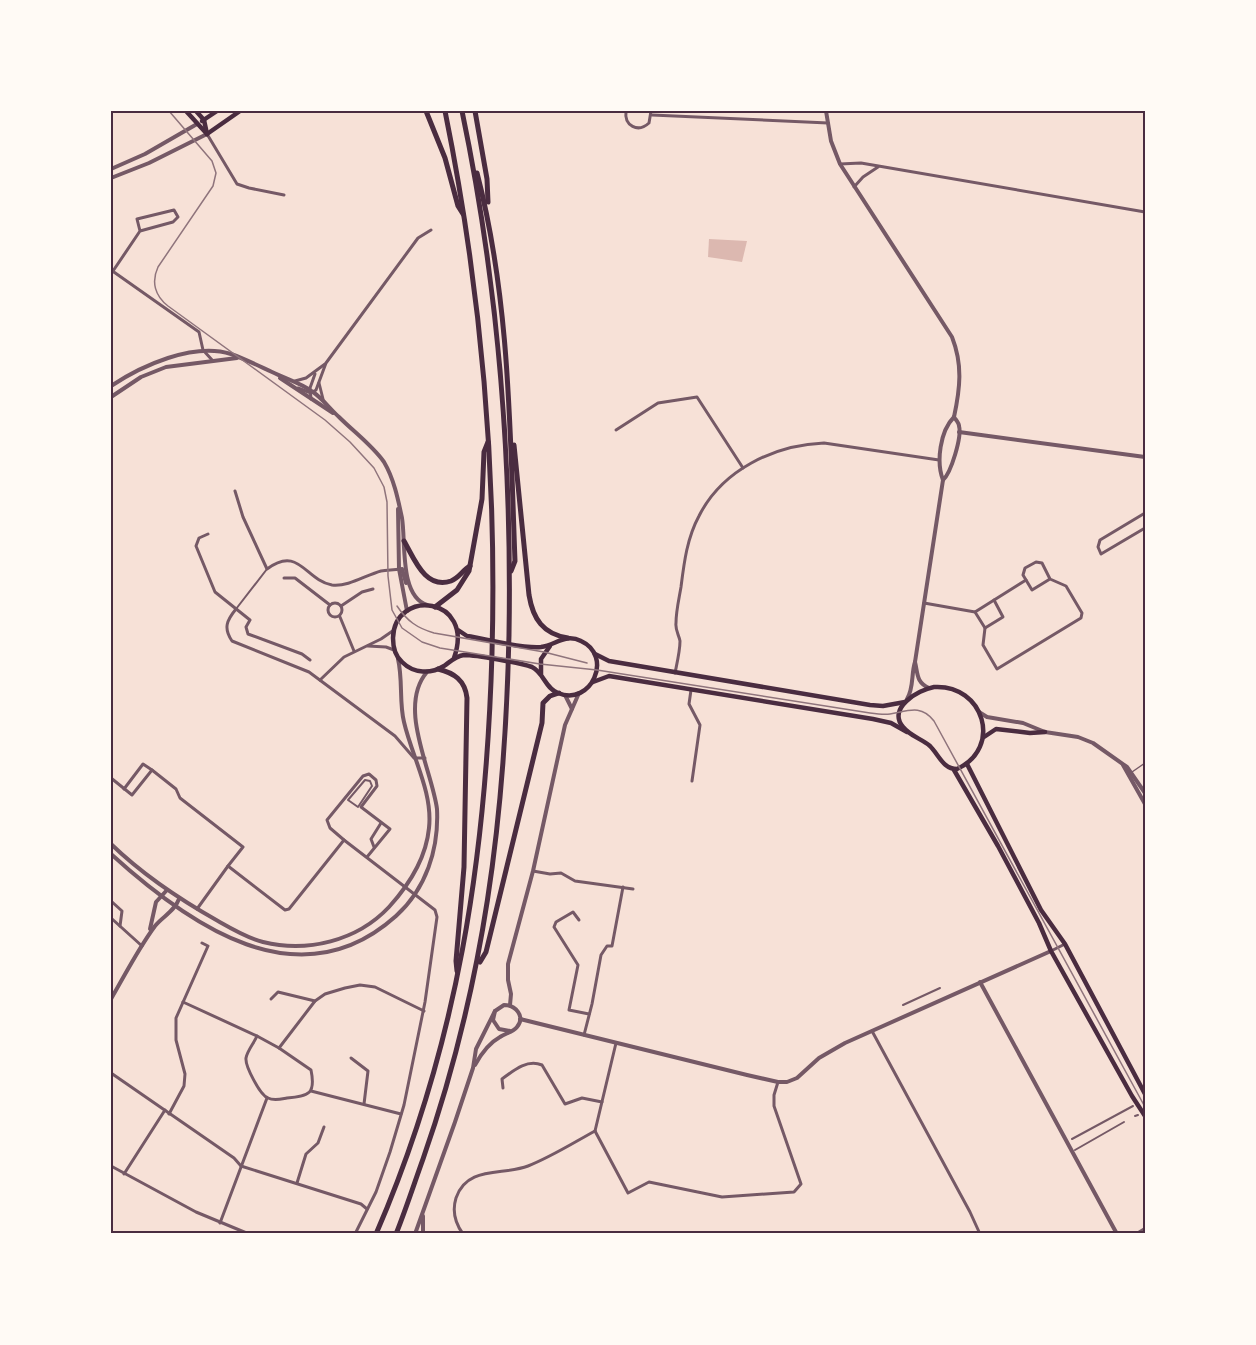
<svg xmlns="http://www.w3.org/2000/svg" width="1256" height="1345" font-family="'Asap Condensed',sans-serif">
<style>
.water{fill:#dcb8b0}
.lines{fill:none;stroke-linecap:round;stroke-linejoin:round}
.service{stroke:#755966;stroke-width:1.5}
.pedestrian{stroke:#755966;stroke-width:2}
.minor{stroke:#755966;stroke-width:3}
.tertiary{stroke:#755966;stroke-width:4}
.secondary{stroke:#4a2c40;stroke-width:4.5}
.trunk{stroke:#4a2c40;stroke-width:5}
.tram{stroke:#8f747c;stroke-width:1.5}
.neatline{fill:none;stroke:#4a2c40;stroke-width:2}
</style>
<rect width="100%" height="100%" fill="#f7e1d7"/>
<polygon class="water" points="709,239 747,241 742,262 708,257"/>
<g class="lines">
<polyline class="service" points="1132,772 1145,763"/>
<g class="pedestrian">
<polyline points="236,609 267,569"/>
<polygon points="365,780 370,781 372,786 358,807 348,800"/>
<polyline points="903,1005 940,988"/>
<polyline points="1135,1116 1138,1115"/>
<polyline points="1072,1139 1133,1106"/>
<polyline points="1075,1150 1124,1122"/>
</g>
<g class="minor">
<path d="M626 111C624 126 638 133 649 123L651 111"/>
<polyline points="652,115 828,123"/>
<polyline points="207,134 237,184 249,188 284,195"/>
<polyline points="840,164 861,163 1145,212"/>
<polyline points="854,187 863,177 878,167"/>
<polyline points="111,270 199,332 203,350 213,361"/>
<polyline points="111,274 140,231 173,222 178,217 174,210 137,219 140,231"/>
<polyline points="295,381 306,378 325,364"/>
<polyline points="319,383 323,399"/>
<polyline points="298,388 311,393 316,390 326,363 418,238 431,230"/>
<polyline points="311,399 310,388 315,374"/>
<polyline points="616,430 658,403 697,397 743,468"/>
<path d="M235 491 243 517 267 569C299 545 305 580 332 585 348 587 366 575 381 571 387 570 394 570 400 569"/>
<polyline points="1145,513 1100,540 1098,547 1101,554 1145,528"/>
<polyline points="208,534 199,538 196,546 215,592 250,620 246,627 248,634 302,654 310,660"/>
<polyline points="284,578 295,578 330,605"/>
<circle cx="335" cy="610" r="7"/>
<polyline points="924,603 975,612 985,628 1003,617 994,600"/>
<polyline points="341,606 362,592 373,589"/>
<path d="M236 609C227 620 223 628 232 641L309 672 395 736 414 758H425"/>
<polyline points="975,612 1026,580"/>
<polyline points="340,617 354,651"/>
<polyline points="985,628 983,645 997,669 1081,618 1082,613 1066,586 1050,579 1032,590 1023,575 1025,568 1036,562 1042,563 1050,579"/>
<polyline points="368,646 386,647 394,650"/>
<path d="M675 673C677 663 680 651 680 641 679 635 675 630 676 623 676 611 679 599 681 587 684 563 687 538 699 516 722 470 774 445 824 443L939 460"/>
<polyline points="320,680 344,657 381,639 394,630"/>
<polyline points="691,690 689,704 700,725 692,781"/>
<polyline points="111,778 132,795 152,770 176,789 180,798 243,847 228,866 285,910 289,909 344,840 435,910 437,917 425,1002 404,1105 390,1152 376,1192 355,1234"/>
<polyline points="124,789 143,764 152,770"/>
<polyline points="344,840 330,828 327,820 363,776 369,774 376,780 377,786 361,807 390,829 367,857"/>
<polyline points="374,847 371,839 381,823"/>
<polyline points="533,871 550,874 561,873 575,881 633,889"/>
<polyline points="111,901 122,911 120,926"/>
<polyline points="197,909 228,866"/>
<polyline points="111,918 142,946"/>
<polyline points="579,920 573,912 556,922 554,927 578,965 569,1010 589,1014"/>
<polyline points="1051,951 1065,944"/>
<polyline points="271,999 278,992 315,1001"/>
<polyline points="183,1002 257,1036"/>
<polyline points="872,1031 970,1212 980,1234"/>
<polyline points="584,1035 592,1004 601,955 607,946 612,946 623,887"/>
<path d="M257 1036 279 1048 311 1070C316 1094 309 1096 287 1098 281 1099 274 1101 268 1098 260 1095 245 1066 246 1058 247 1051 254 1043 257 1036Z"/>
<polyline points="279,1048 315,1001 325,994 345,988 360,985 375,987 424,1011"/>
<polyline points="351,1058 368,1071 364,1104"/>
<polyline points="111,1073 234,1158 241,1166 361,1204 367,1209"/>
<path d="M503 1088 502 1079C514 1070 527 1059 542 1065L565 1104 582 1098 602 1102"/>
<polyline points="311,1091 401,1114"/>
<polyline points="169,1114 184,1086 185,1074 176,1040 176,1018 208,946 202,943"/>
<polyline points="595,1131 628,1193 649,1182 722,1197 794,1192 801,1184 774,1106 774,1095 778,1082"/>
<polyline points="595,1131 616,1043"/>
<polyline points="111,1166 196,1212 249,1234"/>
<polyline points="124,1174 165,1110"/>
<polyline points="297,1183 306,1154 318,1143 324,1127"/>
<polyline points="220,1223 267,1098"/>
<path d="M463 1234C455 1223 452 1211 456 1198 467 1165 503 1176 528 1166 551 1157 573 1143 595 1131"/>
</g>
<g class="tertiary">
<path d="M826 111 831 141 840 164 952 337C963 365 960 389 954 417"/>
<polyline points="111,169 145,154 197,124"/>
<polyline points="111,178 149,163 207,134"/>
<polyline points="280,378 333,413"/>
<path d="M111 386C141 366 193 342 231 354 245 359 259 366 272 372 286 379 301 383 313 392 323 399 330 409 339 417 354 432 372 445 384 462 394 479 398 499 402 518 406 541 399 596 427 605"/>
<polyline points="111,397 141,377 166,367 237,358"/>
<polyline points="959,432 1145,457"/>
<path d="M943 480C951 473 962 437 959 426 959 423 956 420 954 417"/>
<polyline points="398,509 399,569 407,611"/>
<polyline points="402,569 406,583"/>
<path d="M915 662C918 674 916 682 929 688"/>
<polyline points="565,695 572,709"/>
<path d="M907 699C914 688 911 674 915 662L943 480C936 462 940 431 954 417"/>
<polyline points="979,712 987,717 1023,723 1045,732 1078,737 1093,743 1127,767 1145,793"/>
<polyline points="1123,765 1145,804"/>
<path d="M111 844C143 875 179 899 218 921 232 929 247 938 263 942 307 953 357 941 389 907 409 885 426 859 429 828 433 792 412 757 404 722 399 702 403 680 398 659"/>
<path d="M111 854C189 925 299 1003 396 916 426 889 439 849 437 809 432 770 397 707 427 672"/>
<polyline points="150,929 156,902 167,890"/>
<polyline points="980,982 1117,1234"/>
<path d="M111 999C125 975 138 949 155 926 163 916 174 912 179 899"/>
<polyline points="510,1005 511,994 508,980 508,964 533,871 565,725 579,693"/>
<polyline points="520,1019 747,1075 778,1082 787,1082 797,1078 819,1058 845,1043 1051,951"/>
<path d="M475 1065C481 1054 489 1043 500 1037 506 1033 513 1032 517 1027 526 1016 515 1005 504 1005L495 1011 493 1020 499 1029 510 1031"/>
<polyline points="423,1216 423,1234"/>
<polyline points="415,1234 455,1122 473,1068 476,1049 495,1011"/>
<polyline points="1137,1234 1145,1229"/>
</g>
<g class="secondary">
<polyline points="186,111 207,134"/>
<polyline points="196,111 204,120 207,134"/>
<polyline points="202,121 217,111"/>
<polyline points="207,134 240,111"/>
<polyline points="595,654 609,661 870,705 883,706 905,702"/>
<path d="M454 658C476 596 394 588 393 638 393 648 395 656 402 662 414 674 431 674 444 666 451 661 456 656 464 655 477 655 520 663 532 667 544 673 545 688 558 693 591 707 614 656 581 641 565 633 556 645 541 647 522 649 487 639 467 636L458 630"/>
<polyline points="541,674 541,659 550,646"/>
<polyline points="593,682 609,676 873,719 891,723 907,732"/>
<path d="M934 687C984 684 1003 748 957 769 943 769 939 755 930 746 922 739 910 736 903 727 887 708 918 690 934 687Z"/>
<polyline points="984,737 996,729 1030,733 1045,732"/>
<polyline points="967,764 1041,910 1065,944 1145,1094"/>
<polyline points="954,770 998,846 1039,923 1051,951 1132,1096 1145,1116"/>
</g>
<g class="trunk">
<polyline points="426,111 445,158 458,206 463,214"/>
<polyline points="475,111 487,179 488,202"/>
<path d="M477 173C510 300 510 431 515 561L511 571"/>
<path d="M514 445 529 595C533 619 543 634 568 638"/>
<path d="M404 541C414 558 425 590 451 581 459 578 463 570 470 566"/>
<polyline points="435,607 457,590 469,571 482,499 484,452 488,442"/>
<path d="M438 669C454 673 465 680 467 698L464 867 456 961 457 971"/>
<polyline points="480,962 486,952 542,723 543,703 550,696 559,693"/>
<path d="M376 1234C458 1045 486 857 492 653 497 471 481 289 445 111"/>
<path d="M396 1234C406 1209 414 1184 423 1159 484 985 505 818 509 635 512 459 498 283 462 111"/>
</g>
<g class="tram">
<path d="M169 111 212 161 216 173 213 186 158 267C151 282 155 296 168 306L325 420 350 442 374 468 384 487 387 502 388 576 392 610 402 628 422 642 440 648 540 664 597 670 870 713C877 714 884 715 890 714 908 711 921 704 934 721L1145 1107"/>
<path d="M397 606C407 621 417 628 434 633L544 652 587 663"/>
</g>
</g>
<rect width="1256" height="1345" fill="none" stroke="#fffaf5" stroke-width="225"/>
<rect x="112" y="112" width="1032" height="1120" class="neatline"/>
</svg>
